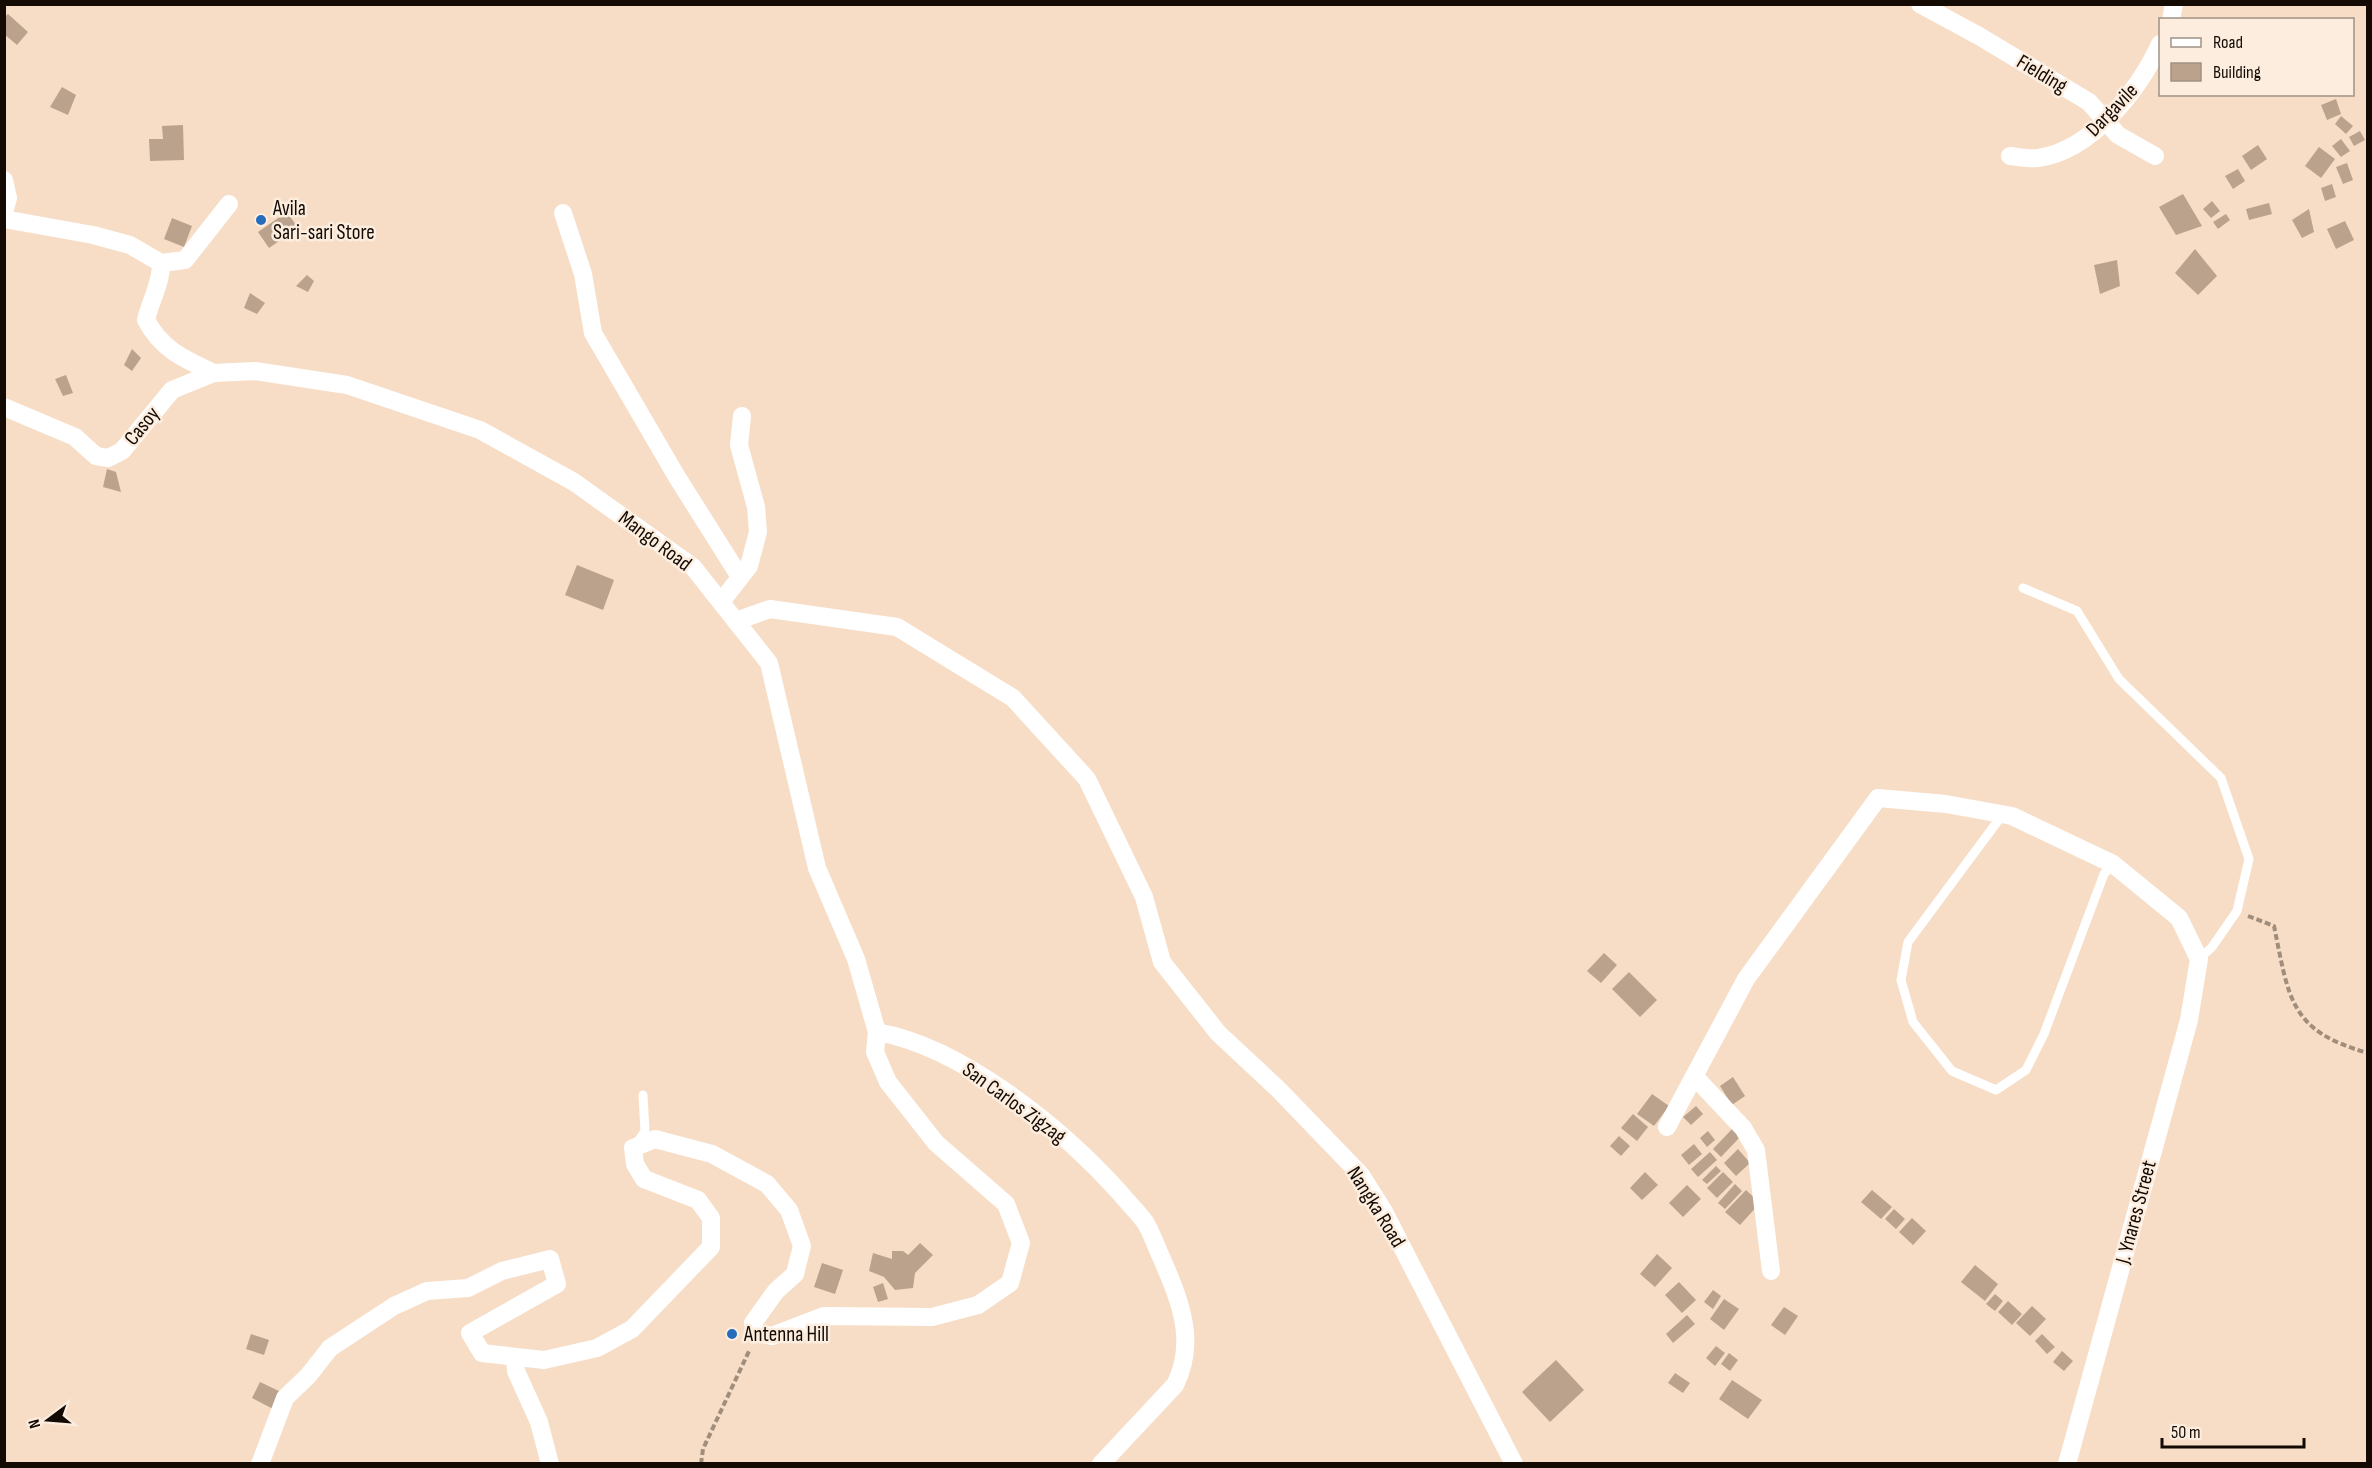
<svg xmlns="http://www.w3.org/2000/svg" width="2372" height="1468" font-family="'Sofia Sans Condensed',sans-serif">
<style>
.building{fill:#baa28c}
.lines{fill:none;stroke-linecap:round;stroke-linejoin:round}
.path{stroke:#a18d7c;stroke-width:4;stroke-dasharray:6 3;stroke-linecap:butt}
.service{stroke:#fff;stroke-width:9}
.minor{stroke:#fff;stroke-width:18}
.poi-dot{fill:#256cbc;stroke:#fcedde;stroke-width:2}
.labels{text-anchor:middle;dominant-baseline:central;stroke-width:5;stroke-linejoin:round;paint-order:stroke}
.street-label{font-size:21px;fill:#120a03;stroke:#fcedde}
.poi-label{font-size:21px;fill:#120a03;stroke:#fcedde;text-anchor:start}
</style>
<rect width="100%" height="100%" fill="#f7ddc6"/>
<g class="building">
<polygon points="8,14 28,32 17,45 4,34 4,17"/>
<polygon points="62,87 76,95 68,115 50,107"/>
<polygon points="2336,99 2341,114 2327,120 2321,105"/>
<polygon points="2341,116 2353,126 2346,134 2335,124"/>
<polygon points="183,125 184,160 150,161 149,139 163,139 162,126"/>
<polygon points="2360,131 2365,140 2354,146 2349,137"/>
<polygon points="2341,139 2350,151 2341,157 2332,146"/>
<polygon points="2258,145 2267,159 2251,170 2242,156"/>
<polygon points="2319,147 2335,159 2321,178 2305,166"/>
<polygon points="2347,163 2353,180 2343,184 2336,167"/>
<polygon points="2238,169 2245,181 2233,189 2225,176"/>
<polygon points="2332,184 2336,197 2325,201 2321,188"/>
<polygon points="2183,194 2202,226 2176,235 2159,207"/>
<polygon points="2212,201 2220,211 2211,218 2203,209"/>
<polygon points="2269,203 2272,214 2249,220 2246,209"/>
<polygon points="2309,209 2314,232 2302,238 2292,220"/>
<polygon points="287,212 298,228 269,248 258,232"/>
<polygon points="2226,214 2230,220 2218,229 2213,222"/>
<polygon points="172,218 192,226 184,247 164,239"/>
<polygon points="2345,221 2354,240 2336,249 2327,229"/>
<polygon points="2195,249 2217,276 2198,295 2175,273"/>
<polygon points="2117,260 2120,286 2100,294 2094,265"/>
<polygon points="307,275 314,281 308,292 296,286"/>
<polygon points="250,293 265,303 257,314 244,308"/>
<polygon points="132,349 141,358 132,371 124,365"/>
<polygon points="66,375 73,393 63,396 55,379"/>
<polygon points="107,469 116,472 121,492 103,487"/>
<polygon points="577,565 614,580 603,610 565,595"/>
<polygon points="1604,953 1617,965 1601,983 1587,971"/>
<polygon points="1629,972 1657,1000 1640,1017 1612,989"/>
<polygon points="1733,1077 1745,1096 1732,1105 1720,1086"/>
<polygon points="1652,1094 1669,1106 1654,1126 1637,1114"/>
<polygon points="1696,1106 1703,1114 1691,1125 1683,1117"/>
<polygon points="1633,1114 1648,1127 1637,1141 1621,1128"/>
<polygon points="1733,1128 1741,1136 1721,1157 1713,1149"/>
<polygon points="1708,1131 1715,1140 1707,1147 1700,1138"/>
<polygon points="1619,1136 1630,1146 1621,1156 1610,1146"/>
<polygon points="1694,1144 1702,1154 1689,1165 1681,1155"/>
<polygon points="1738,1149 1750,1163 1736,1176 1724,1163"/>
<polygon points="1710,1152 1717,1160 1698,1177 1691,1169"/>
<polygon points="1716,1166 1721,1171 1707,1184 1702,1180"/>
<polygon points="1645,1172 1658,1185 1642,1200 1630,1188"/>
<polygon points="1723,1172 1733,1182 1717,1198 1707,1188"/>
<polygon points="1735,1184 1742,1191 1725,1209 1718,1203"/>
<polygon points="1687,1185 1701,1199 1683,1217 1669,1203"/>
<polygon points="1746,1190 1760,1203 1740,1225 1725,1212"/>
<polygon points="1872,1190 1892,1207 1881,1219 1861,1202"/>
<polygon points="1894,1209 1905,1219 1896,1229 1885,1219"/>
<polygon points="1912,1218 1926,1231 1913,1245 1899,1232"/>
<polygon points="920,1243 933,1255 915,1273 913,1288 895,1290 884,1277 869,1271 873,1253 892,1259 892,1251 903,1251 908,1255"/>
<polygon points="1657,1254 1672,1268 1655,1287 1640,1274"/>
<polygon points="822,1263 843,1270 835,1294 814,1287"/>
<polygon points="1975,1265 1998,1284 1985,1301 1961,1282"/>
<polygon points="1679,1282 1696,1300 1682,1313 1665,1295"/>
<polygon points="883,1283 888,1299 878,1302 873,1287"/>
<polygon points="1713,1290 1721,1296 1713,1309 1704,1302"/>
<polygon points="1995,1294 2003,1301 1995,1311 1986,1304"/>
<polygon points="1724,1299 1739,1309 1724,1330 1710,1319"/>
<polygon points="2008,1301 2022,1314 2012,1325 1998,1312"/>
<polygon points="2032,1306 2046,1319 2030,1336 2016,1323"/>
<polygon points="1784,1307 1798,1316 1785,1335 1771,1325"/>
<polygon points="1687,1315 1695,1324 1673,1343 1666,1334"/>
<polygon points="251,1334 269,1340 264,1355 246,1349"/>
<polygon points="2042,1334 2055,1347 2047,1354 2035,1341"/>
<polygon points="1716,1346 1725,1353 1715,1366 1706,1358"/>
<polygon points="2062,1351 2073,1361 2064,1371 2053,1362"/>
<polygon points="1729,1353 1738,1360 1730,1371 1721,1364"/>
<polygon points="1556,1360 1584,1390 1550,1422 1522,1392"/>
<polygon points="1675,1373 1690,1383 1683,1393 1668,1383"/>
<polygon points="1732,1380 1762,1400 1748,1419 1719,1399"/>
<polygon points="260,1382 281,1392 273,1409 252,1398"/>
</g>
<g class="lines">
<g class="path">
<path d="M2248 916 2274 926C2289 998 2289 1031 2368 1053"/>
<polyline points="701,1464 703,1449 750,1349"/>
</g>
<g class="service">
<polyline points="2023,588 2077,611 2119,679 2221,778 2249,859 2237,911 2212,947 2199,959"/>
<polyline points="2003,814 1908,942 1901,980 1913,1022 1952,1071 1996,1090 2026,1070 2044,1034 2104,874 2113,864"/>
<polyline points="636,1144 645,1131 643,1095"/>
</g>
<g class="minor">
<polyline points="1920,4 1979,36 2089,102 2118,135 2155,156"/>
<polyline points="2171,20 2174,4"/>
<path d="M2010 156C2019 157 2029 159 2038 158 2091 151 2139 90 2160 44"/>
<polyline points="4,180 8,198 4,212"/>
<polyline points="563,213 583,274 593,333 677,477 740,577"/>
<polyline points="4,219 93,235 130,245 161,263 185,260 229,204"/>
<path d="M161 263C162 281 150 302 146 320 162 350 184 359 214 373"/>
<polyline points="4,407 75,437 96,456 108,458 122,451 172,390 214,373 255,371 347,385 480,430 574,482 693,567 769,663 817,868 856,959 877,1032"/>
<polyline points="721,602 749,566 758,532 756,507 739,445 742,416"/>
<polyline points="736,621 770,609 897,627 1013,698 1087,779 1144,897 1162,962 1218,1033 1278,1089 1361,1175 1383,1210 1514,1464"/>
<polyline points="1694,1076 1743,1128 1756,1150 1771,1271"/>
<polyline points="1667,1127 1746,979 1878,798 1946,804 2012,816 2113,864 2179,918 2199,959 2189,1020 2067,1464"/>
<polyline points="515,1359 516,1371 539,1422 550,1464"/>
<path d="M260 1464 285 1398 308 1376 330 1348 394 1306 427 1291 468 1288 502 1271 550 1259 557 1284 470 1333 482 1353 544 1360 597 1348 632 1329 711 1247V1218L698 1200 644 1179 635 1164 633 1148 655 1139 712 1154 767 1184 789 1210 802 1246 795 1274 776 1291 753 1323 757 1333 772 1336 824 1316 932 1317 978 1305 1010 1283 1021 1243 1006 1204 936 1143 888 1082 875 1052 877 1032C963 1047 1064 1130 1121 1194 1128 1203 1138 1212 1145 1222 1152 1233 1156 1247 1162 1259 1180 1301 1197 1341 1175 1385L1101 1464"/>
</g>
</g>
<g class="poi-dot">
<circle cx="261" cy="220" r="6"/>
<circle cx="732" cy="1334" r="6"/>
</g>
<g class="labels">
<g class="street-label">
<text transform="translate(2042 74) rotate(31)">Fielding</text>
<text transform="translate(2112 110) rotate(-46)">Dargavile</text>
<text transform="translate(142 426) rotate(-51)">Casoy</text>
<text transform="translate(655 541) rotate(37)">Mango Road</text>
<text transform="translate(1014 1103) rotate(36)">San Carlos Zigzag</text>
<text transform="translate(1376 1207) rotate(58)">Nangka Road</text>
<text transform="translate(2136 1212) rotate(-75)">J. Ynares Street</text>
</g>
<g class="poi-label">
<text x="273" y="208">Avila<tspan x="273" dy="24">Sari-sari Store</tspan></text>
<text x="744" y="1334">Antenna Hill</text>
</g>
</g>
<rect width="2372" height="1468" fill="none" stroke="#120a03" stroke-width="12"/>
<rect x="2159" y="18" width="195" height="78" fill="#fcedde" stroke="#9e9286" stroke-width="1.5"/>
<rect x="2171" y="38" width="30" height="9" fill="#ffffff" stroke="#9e9286" stroke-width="1.5"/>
<text x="2213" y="48" font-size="18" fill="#120a03">Road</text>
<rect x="2171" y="63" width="30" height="18" fill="#baa28c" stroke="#9e9286" stroke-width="1.5"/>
<text x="2213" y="78" font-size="18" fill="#120a03">Building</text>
<g transform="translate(48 1420) rotate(254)" stroke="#fcedde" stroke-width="4.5" paint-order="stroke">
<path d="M0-4.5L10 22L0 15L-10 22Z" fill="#120a03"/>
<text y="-9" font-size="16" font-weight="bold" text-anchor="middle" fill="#120a03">N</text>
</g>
<path d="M2162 1438v9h142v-9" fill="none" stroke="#120a03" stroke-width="3"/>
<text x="2171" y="1438" font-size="18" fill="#120a03" stroke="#fcedde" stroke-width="4.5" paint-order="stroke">50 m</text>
</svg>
